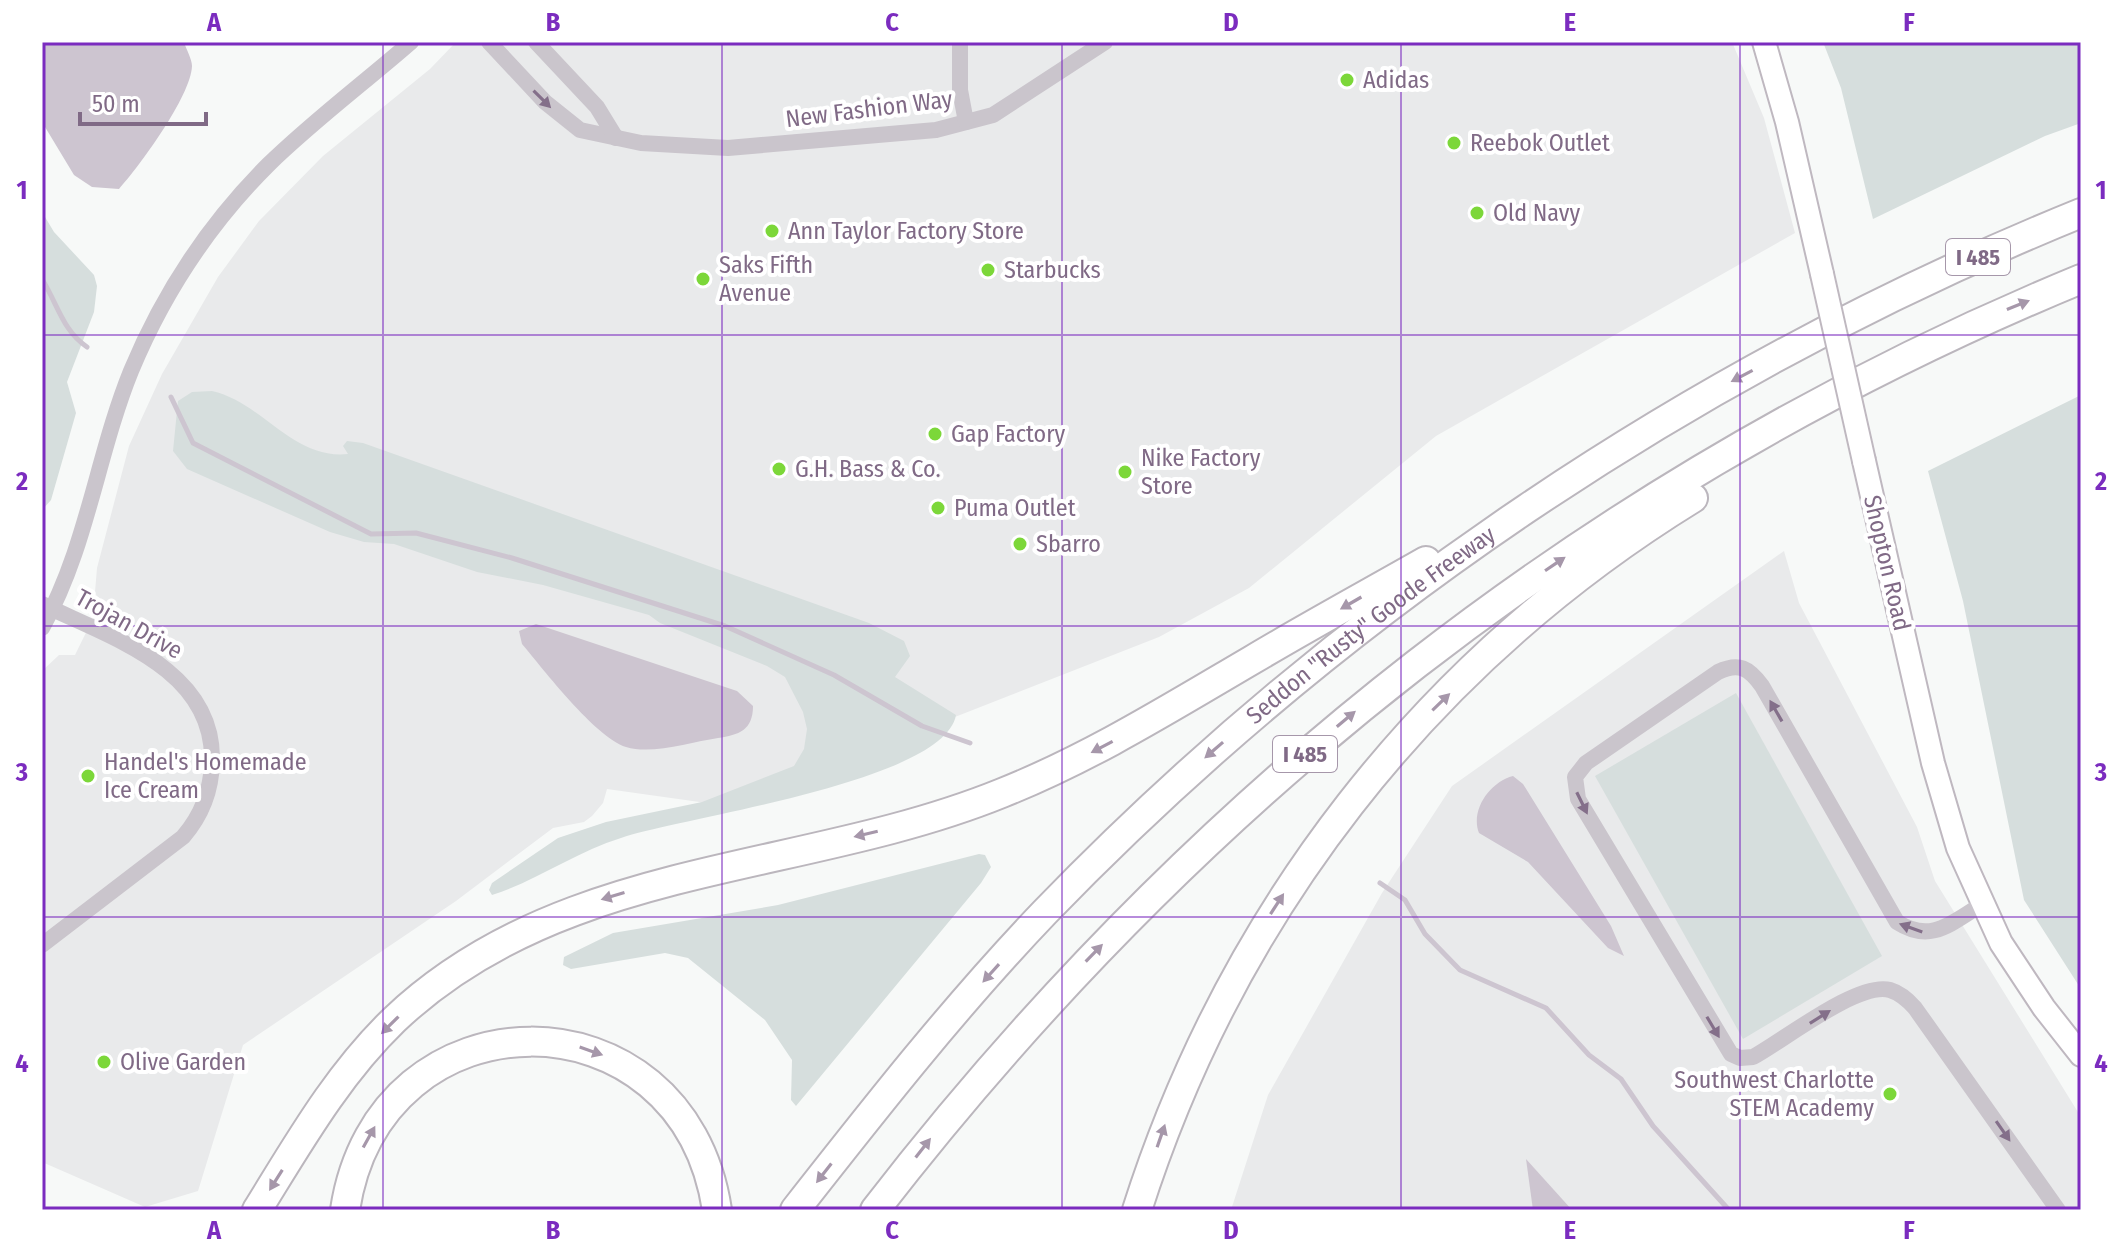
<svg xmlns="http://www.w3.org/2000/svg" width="2123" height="1252" font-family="'Fira Sans Condensed',sans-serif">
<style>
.built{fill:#e9eaeb}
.green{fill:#d6dedd}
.water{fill:#cdc5d0}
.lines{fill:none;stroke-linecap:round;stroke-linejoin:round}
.stream{stroke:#cdc5d0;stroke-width:5}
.secondary-casing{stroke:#bfb8c0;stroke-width:26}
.highway-casing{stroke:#bbb6bd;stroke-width:32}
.street{stroke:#cac5cc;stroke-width:16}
.secondary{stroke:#fff;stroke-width:22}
.highway{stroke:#fff;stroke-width:28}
.secondary-bridge-casing{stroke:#bfb8c0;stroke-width:26;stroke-linecap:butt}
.secondary-bridge{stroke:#fff;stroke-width:22}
.oneway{fill:#846f8a}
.oneway2{fill:#a697aa}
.grid{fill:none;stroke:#7b2cbf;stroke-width:2;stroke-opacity:0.55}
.poi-dot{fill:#7cd739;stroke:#fff;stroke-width:3}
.labels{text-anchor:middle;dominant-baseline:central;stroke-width:8;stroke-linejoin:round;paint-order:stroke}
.shield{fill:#fff;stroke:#a697aa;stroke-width:2}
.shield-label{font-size:22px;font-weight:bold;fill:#806a86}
.poi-label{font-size:24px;fill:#806a86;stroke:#fff;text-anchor:start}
.street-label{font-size:24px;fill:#806a86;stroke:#fff}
.neatline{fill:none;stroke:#7b2cbf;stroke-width:3}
.grid-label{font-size:26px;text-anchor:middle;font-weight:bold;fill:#7b2cbf}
</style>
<rect width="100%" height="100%" fill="#f7f9f8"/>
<g class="built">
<polygon points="456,42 1732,42 1764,118 1795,233 1436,436 1249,588 1159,637 728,806 607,789 603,803 592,816 584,822 553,828 456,901 243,1045 198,1191 145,1207 42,1162 42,671 59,655 75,655 100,604 95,592 97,568 129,446 162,374 218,277 259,221 323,156 430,69"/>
<polygon points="1784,551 1799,603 1917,827 1935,881 2081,1117 2081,1210 1231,1210 1268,1095 1382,893 1452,786"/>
</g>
<g class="green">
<polygon points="1823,42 2081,42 2081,123 2045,136 1873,219 1841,88"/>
<polygon points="42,212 54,232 94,275 97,286 94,312 67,382 76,413 51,500 42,510"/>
<path d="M212 391C262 402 293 460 348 454L343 446 347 441 363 443 869 623 904 641 910 656 895 677 956 715C944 782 684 817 621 838 576 852 534 882 492 895L489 890 492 883 558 838 606 822 702 802 794 766 804 749 807 729 803 712 785 677 767 666 660 623 649 615 543 585 477 572 394 544 364 542 330 532 187 469 173 451 178 401 192 392Z"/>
<polygon points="2081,395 2081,989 2024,900 1963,601 1928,471"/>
<polygon points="1736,693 1882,956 1743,1039 1595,776"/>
<polygon points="979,854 985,855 991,867 981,883 796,1106 791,1100 792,1060 765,1020 688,958 665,953 571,969 563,965 564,957 613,933 778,905"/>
</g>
<g class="water">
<path d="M42 42H184C186 49 192 59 192 66 191 96 139 167 119 189L92 187 74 175 42 122Z"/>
<path d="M536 624 737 691 753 706C753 730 739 735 718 738 691 742 652 755 626 747 595 737 544 670 522 644L519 631Z"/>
<path d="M1513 776 1523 784 1611 926 1624 956 1608 948 1528 862 1479 833C1470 810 1490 782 1513 776Z"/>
<polygon points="1526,1159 1572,1210 1533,1210"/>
</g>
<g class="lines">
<g class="stream">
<path d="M42 279C58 305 63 331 87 347"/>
<polyline points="171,397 193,443 371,534 416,533 512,558 725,626 834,675 922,726 970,743"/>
<polyline points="1380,883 1405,900 1425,934 1460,970 1546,1008 1589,1055 1621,1079 1653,1126 1729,1210"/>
</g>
<defs>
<g id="secondary">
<polyline points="1764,42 1787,122 1822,274"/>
<polyline points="1864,461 1933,763 1958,848 2001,943 2044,1008 2081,1055"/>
</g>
<g id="highway">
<path d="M257 1210C298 1144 337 1075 394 1020 561 861 800 875 1002 793 1090 758 1170 708 1252 660 1309 626 1368 594 1426 561"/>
<path d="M345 1210C379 986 683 985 717 1210"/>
<path id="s1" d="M795 1210C875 1108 955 1006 1045 912 1337 610 1692 371 2081 213"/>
<path d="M875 1210C1195 796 1596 479 2081 279"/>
<path d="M1137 1210C1232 912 1425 663 1693 498"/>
</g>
</defs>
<use href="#secondary" class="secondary-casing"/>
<use href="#highway" class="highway-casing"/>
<g class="street">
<polyline points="489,42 545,102 580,130 641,143 728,148 936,130 993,115 1105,42"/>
<polyline points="536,42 597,107 616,138"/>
<polyline points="960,42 960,90 966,122"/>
<path d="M42 604C109 637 213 668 212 759 212 788 202 815 183 837L42 945"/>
<path d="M42 628C87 548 97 455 131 371 163 294 210 223 268 165 313 121 364 83 411 42"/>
<path d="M1981 905C1951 923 1931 944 1897 922L1762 686C1749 668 1739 662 1718 672L1586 763 1575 777 1578 799 1731 1054 1740 1058 1753 1057C1783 1041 1858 981 1890 990 1900 993 1908 1000 1915 1008L2058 1210"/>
</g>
<use href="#secondary" class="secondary"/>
<use href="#highway" class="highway"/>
<defs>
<polyline id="secondary-bridge" points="1822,274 1864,461"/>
</defs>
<use href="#secondary-bridge" class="secondary-bridge-casing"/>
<use href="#secondary-bridge" class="secondary-bridge"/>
</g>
<defs><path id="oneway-solid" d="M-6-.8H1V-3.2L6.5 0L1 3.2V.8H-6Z" transform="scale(2)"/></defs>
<g class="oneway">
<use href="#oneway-solid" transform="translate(542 99) rotate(45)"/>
<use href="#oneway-solid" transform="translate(1776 711) rotate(-120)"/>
<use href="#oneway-solid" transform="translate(1582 803) rotate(64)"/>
<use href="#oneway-solid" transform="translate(1911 928) rotate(-160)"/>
<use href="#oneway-solid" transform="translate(1820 1017) rotate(-32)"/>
<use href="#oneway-solid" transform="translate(1713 1027) rotate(59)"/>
<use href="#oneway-solid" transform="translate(2003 1131) rotate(55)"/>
</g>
<g class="oneway2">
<use href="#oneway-solid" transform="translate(2018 305) rotate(-22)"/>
<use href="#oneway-solid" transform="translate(1742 376) rotate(152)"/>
<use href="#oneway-solid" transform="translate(1555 564) rotate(-34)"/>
<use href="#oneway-solid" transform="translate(1351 603) rotate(150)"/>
<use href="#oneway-solid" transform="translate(1441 702) rotate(-44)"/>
<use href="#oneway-solid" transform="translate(1346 719) rotate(-40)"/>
<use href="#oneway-solid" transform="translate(1102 747) rotate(152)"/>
<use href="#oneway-solid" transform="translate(1214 750) rotate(139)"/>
<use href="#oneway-solid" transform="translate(866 834) rotate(167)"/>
<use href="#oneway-solid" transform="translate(613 896) rotate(163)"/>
<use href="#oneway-solid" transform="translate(1277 904) rotate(-57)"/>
<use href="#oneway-solid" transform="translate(1094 953) rotate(-46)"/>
<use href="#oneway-solid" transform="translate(991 973) rotate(132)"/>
<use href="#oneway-solid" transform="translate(390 1025) rotate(135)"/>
<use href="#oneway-solid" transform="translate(591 1051) rotate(19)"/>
<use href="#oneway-solid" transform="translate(1161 1136) rotate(-71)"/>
<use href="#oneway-solid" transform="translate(369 1137) rotate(-61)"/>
<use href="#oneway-solid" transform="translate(923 1148) rotate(-52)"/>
<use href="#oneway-solid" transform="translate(824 1173) rotate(128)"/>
<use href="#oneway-solid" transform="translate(276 1180) rotate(122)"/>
</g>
<path class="grid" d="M383 42V1210M722 42V1210M1062 42V1210M1401 42V1210M1740 42V1210M42 335H2081M42 626H2081M42 917H2081"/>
<g class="poi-dot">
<circle cx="1347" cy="80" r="8"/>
<circle cx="1454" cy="143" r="8"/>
<circle cx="1477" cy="213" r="8"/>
<circle cx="772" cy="231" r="8"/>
<circle cx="988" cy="270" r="8"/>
<circle cx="703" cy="279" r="8"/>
<circle cx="935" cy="434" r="8"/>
<circle cx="779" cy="469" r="8"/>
<circle cx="1125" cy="472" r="8"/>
<circle cx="938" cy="508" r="8"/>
<circle cx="1020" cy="544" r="8"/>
<circle cx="88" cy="776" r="8"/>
<circle cx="104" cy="1062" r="8"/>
<circle cx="1890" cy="1094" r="8"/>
</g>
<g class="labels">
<g class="shield">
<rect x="1946" y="239" width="64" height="36" rx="6"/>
<rect x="1273" y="736" width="64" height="36" rx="6"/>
</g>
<g class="shield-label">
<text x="1978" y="257">I 485</text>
<text x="1305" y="754">I 485</text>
</g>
<g class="poi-label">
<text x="1363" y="80">Adidas</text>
<text x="1470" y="143">Reebok Outlet</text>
<text x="1493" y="213">Old Navy</text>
<text x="788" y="231">Ann Taylor Factory Store</text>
<text x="719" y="265">Saks Fifth<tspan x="719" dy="28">Avenue</tspan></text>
<text x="1004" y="270">Starbucks</text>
<text x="951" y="434">Gap Factory</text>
<text x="1141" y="458">Nike Factory<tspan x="1141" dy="28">Store</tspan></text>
<text x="795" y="469">G.H. Bass &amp; Co.</text>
<text x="954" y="508">Puma Outlet</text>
<text x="1036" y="544">Sbarro</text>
<text x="104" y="762">Handel's Homemade<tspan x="104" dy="28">Ice Cream</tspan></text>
<text x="120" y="1062">Olive Garden</text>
<text x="1874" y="1080" text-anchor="end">Southwest Charlotte<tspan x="1874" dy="28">STEM Academy</tspan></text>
</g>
<g class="street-label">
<text transform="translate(869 109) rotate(-7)">New Fashion Way</text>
<text transform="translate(1887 563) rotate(77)">Shopton Road</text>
<text transform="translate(129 624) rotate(29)">Trojan Drive</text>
<text stroke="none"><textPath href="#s1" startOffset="824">Seddon "Rusty" Goode Freeway</textPath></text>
</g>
</g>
<rect width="2123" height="1252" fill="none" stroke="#ffffff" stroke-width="88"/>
<path d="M80 112v12h126v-12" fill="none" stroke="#806a86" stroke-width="4"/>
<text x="92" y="112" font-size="24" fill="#806a86" stroke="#ffffff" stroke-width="6" paint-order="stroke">50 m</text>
<rect x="44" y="44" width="2035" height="1164" class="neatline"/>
<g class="grid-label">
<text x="214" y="31">A</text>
<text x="553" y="31">B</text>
<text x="892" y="31">C</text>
<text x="1231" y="31">D</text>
<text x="1570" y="31">E</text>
<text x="1909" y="31">F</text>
<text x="22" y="199">1</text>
<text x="2101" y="199">1</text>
<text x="22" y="490">2</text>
<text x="2101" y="490">2</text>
<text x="22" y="781">3</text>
<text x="2101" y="781">3</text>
<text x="22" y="1072">4</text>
<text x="2101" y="1072">4</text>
<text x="214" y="1239">A</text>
<text x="553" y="1239">B</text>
<text x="892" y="1239">C</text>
<text x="1231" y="1239">D</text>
<text x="1570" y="1239">E</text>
<text x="1909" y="1239">F</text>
</g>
</svg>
